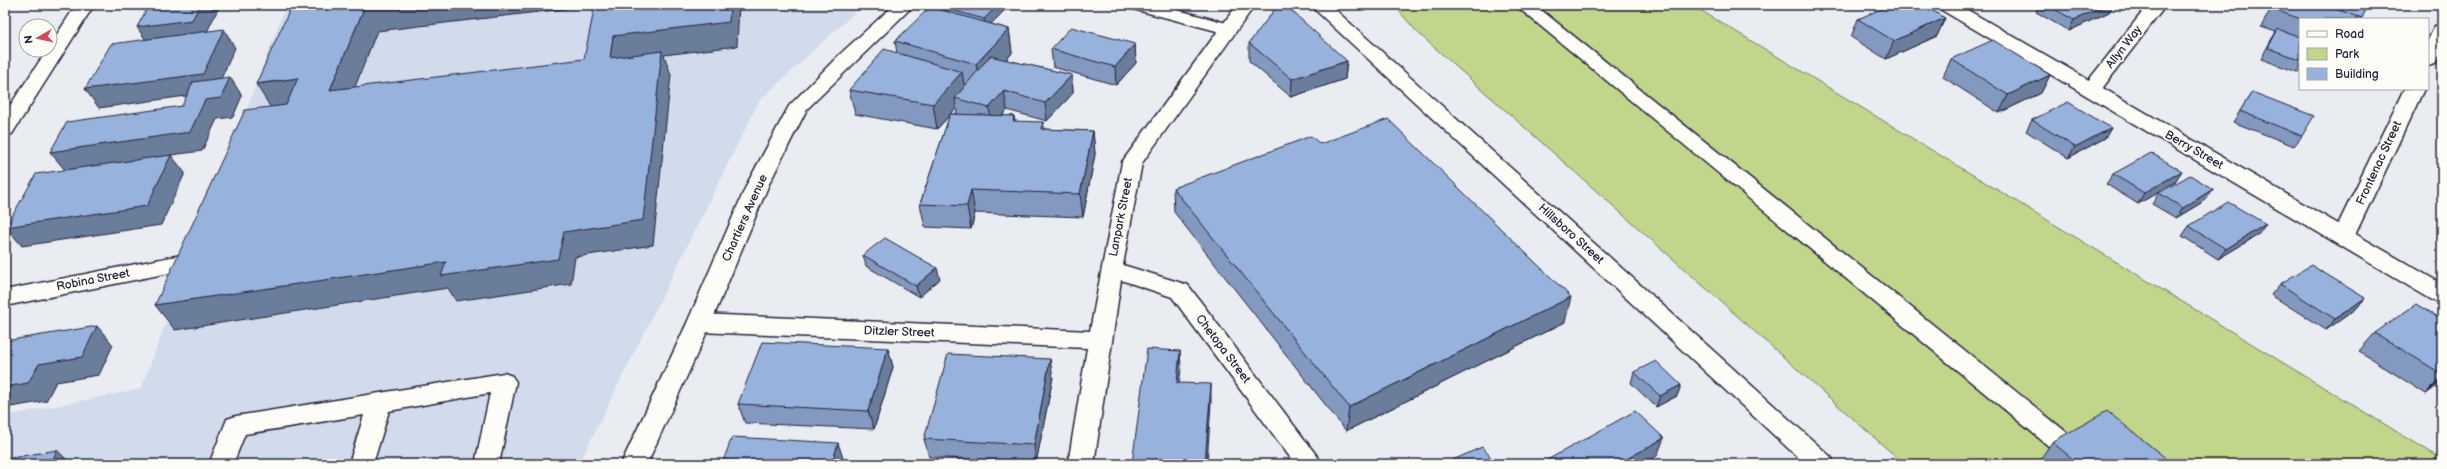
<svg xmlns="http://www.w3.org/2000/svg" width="2447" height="469" font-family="'Balsamiq Sans',sans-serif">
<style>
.built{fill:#d1dbec}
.green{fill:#c1d68b;stroke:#727c63}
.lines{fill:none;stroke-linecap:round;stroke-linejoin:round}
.lane-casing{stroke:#22223b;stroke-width:3}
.street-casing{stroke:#22223b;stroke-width:3}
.secondary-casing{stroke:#22223b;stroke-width:3}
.lane{fill:#fdfcf7;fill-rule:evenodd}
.street{fill:#fdfcf7;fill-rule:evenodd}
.secondary{fill:#fdfcf7;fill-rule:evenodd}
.wall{fill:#8399bf;stroke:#22223b;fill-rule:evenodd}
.shaded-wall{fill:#6a7d9b;stroke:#22223b}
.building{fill:#98b2de;stroke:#22223b}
.labels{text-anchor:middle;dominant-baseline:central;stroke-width:4;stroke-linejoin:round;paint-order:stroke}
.street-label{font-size:12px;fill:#22223b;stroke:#fdfcf7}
</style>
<rect width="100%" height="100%" fill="#e9edf2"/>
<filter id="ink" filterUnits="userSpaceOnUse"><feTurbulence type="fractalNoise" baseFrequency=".025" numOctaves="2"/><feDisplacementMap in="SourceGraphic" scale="8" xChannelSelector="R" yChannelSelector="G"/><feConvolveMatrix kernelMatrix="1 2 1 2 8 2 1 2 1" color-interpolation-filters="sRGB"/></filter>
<g filter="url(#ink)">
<polygon class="built" points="286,5 863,5 759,101 579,464 120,464 122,460 99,464 5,464 5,416 141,389"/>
<polygon class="green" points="1394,5 1692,5 2442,459 2442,464 1904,464 1417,32"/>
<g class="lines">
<defs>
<g id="lane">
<polygon points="1130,5 1159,5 1234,25 1237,29 1234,33 1228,34 1133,9"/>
<polygon points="1515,5 1535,5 2075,439 2078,446 2075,453 2066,456 2057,453"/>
<polygon points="2148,5 2166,5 2098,94 2084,94 2082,90 2084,86"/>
<polygon points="504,373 512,376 516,382 499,464 475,464 490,393 389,411 373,464 349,464 364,415 245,434 233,464 209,464 227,419 236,416"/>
</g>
<g id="street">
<polygon points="76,5 94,5 12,134 5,135 5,113 47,50 50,50 50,45"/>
<polygon points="1237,5 1255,5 1142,163 1123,265 1188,285 1323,464 1295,464 1172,297 1121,280 1094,464 1068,464 1087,348 699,332 691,329 687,323 691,317 699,314 1090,331 1122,162"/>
<polygon points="1310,5 1330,5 1831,457 1835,464 1805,464"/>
<polygon points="2442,24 2442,50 2435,64 2428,66 2428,40 2435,26"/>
<polygon points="2404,89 2424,89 2354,237 2351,242 2343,245 2335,242 2332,237"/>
<polygon points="181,255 189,257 192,263 189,269 5,306 5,290"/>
</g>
<g id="secondary">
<polygon points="894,5 914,5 807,109 769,184 711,323 647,464 621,464 687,323 747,184 789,106 839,55"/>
<polygon points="1937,5 1959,5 2442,284 2442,303 2434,301 1940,9"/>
</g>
</defs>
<use href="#lane" class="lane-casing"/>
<use href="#street" class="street-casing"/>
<use href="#secondary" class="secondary-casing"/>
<use href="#lane" class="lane"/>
<use href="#street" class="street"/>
<use href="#secondary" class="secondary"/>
</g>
<g class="wall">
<polygon points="791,5 803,5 791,6"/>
<polygon points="2039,5 2113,5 2109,12 2069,31 2036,12"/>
<polygon points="2273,5 2368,5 2361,19 2300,19 2300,73 2261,59 2271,40 2276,32 2261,27"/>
<path d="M944 8 1005 10 991 24 1009 29 1012 53 1006 60 1072 75 1073 93 1047 121 1007 110 1002 116H1014L1015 121 1044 129 1093 131 1095 154 1083 217 975 213 971 229 925 227 920 204 950 115 937 129 855 114 849 90 897 53 895 41 945 11ZM956 108 957 114H951Z"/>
<polygon points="1945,18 1937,36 1886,59 1851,37 1858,19"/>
<polygon points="1249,43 1347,61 1345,79 1291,97 1249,61"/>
<polygon points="1135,44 1136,63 1116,85 1053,67 1051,49"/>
<polygon points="1951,59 2050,75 2041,93 1999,113 1943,77"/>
<polygon points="2252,92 2302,136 2294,146 2233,122"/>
<polygon points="2032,120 2111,128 2105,138 2068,158 2026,131"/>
<polygon points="1320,144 1565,322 1346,431 1174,212 1173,188"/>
<polygon points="2113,174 2175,182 2138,204 2106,184"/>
<polygon points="2213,189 2206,200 2176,218 2152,204 2159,193"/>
<polygon points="2189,226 2258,235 2218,259 2182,236"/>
<polygon points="863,255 940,279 919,297 866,266"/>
<polygon points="2280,284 2365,298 2356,309 2326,330 2271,295"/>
<polygon points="2442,320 2442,382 2426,394 2359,351 2375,333"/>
<polygon points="888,348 893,367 874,429 745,423 738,404"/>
<polygon points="1634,372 1681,385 1677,396 1656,407 1631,383"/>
<polygon points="1053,377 1036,463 929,457 924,439"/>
<polygon points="2052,442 2173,464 2037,464"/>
</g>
<g class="shaded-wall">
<polygon points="200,5 220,5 204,38 149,45 137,27"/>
<polygon points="377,5 598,5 377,31 344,115 330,90 365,6"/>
<polygon points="730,5 739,5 737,46 664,55 671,75 653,245 575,257 571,284 456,301 448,288 175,330 155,305 564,232 610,58 613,36"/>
<polygon points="998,5 1005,5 1005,10 986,29 984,19"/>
<polygon points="2107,5 2113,5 2109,12 2069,31 2074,20"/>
<polygon points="1945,18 1937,36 1886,59 1894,41"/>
<polygon points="224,29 235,48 215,92 99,108 85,89"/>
<polygon points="1009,29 1012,53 980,88 976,64"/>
<polygon points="1135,44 1136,63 1116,85 1115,67"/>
<polygon points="1347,61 1345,79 1291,97 1292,79"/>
<polygon points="962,72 966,96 955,98 956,108 937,129 933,104"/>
<polygon points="1072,75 1073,93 1047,121 1045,103"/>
<polygon points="2050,75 2041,93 1999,113 2008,95"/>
<polygon points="230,77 242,96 233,117 217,119 202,151 171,155 185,173 161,225 22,246 6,227 65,170 50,152 205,100"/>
<polygon points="298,78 312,103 271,108 256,84"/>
<polygon points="1004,91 1007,110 992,126 989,108"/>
<polygon points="1043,122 1046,144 1041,129"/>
<polygon points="2111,128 2105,138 2068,158 2075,147"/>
<polygon points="1093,131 1095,154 1083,217 1080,194"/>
<polygon points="2182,171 2175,182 2138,204 2144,193"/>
<polygon points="2213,189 2206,200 2176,218 2183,208"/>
<polygon points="971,190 975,213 971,229 967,206"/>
<polygon points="2266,224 2258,235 2218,259 2226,249"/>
<polygon points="937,268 940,279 919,297 916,286"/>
<polygon points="1571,297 1565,322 1346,431 1349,407"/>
<polygon points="2365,298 2356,309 2326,330 2335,319"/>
<polygon points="97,326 113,345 99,375 56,382 46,401 5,408 5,387 39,364"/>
<polygon points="888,348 893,367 874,429 868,411"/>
<polygon points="1180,351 1181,369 1177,402 1177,383"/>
<polygon points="1050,359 1053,377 1036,463 1034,445"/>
<polygon points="2442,378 2442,382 2426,394"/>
<polygon points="1211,384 1211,403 1207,464 1205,464"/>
<polygon points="1681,385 1677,396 1656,407 1660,396"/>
<polygon points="1664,438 1657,456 1643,464 1618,464"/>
<polygon points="838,443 844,461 843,464 832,464"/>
<polygon points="57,450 71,464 51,464"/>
</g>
<g class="building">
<polygon points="149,5 200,5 192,20 137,27"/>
<polygon points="292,5 377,5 365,6 330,90 584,59 595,5 730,5 729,22 613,36 610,58 662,51 643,220 564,232 558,259 441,276 446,262 155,305 245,110 286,105 298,78 256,84"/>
<polygon points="947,5 998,5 984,19 944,8"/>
<polygon points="1278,5 1285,5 1347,61 1292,79 1249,43"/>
<polygon points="1890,5 1923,5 1945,18 1894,41 1858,19"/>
<polygon points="2047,5 2107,5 2074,20"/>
<polygon points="2274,5 2324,5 2358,16 2356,19 2301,19 2272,9"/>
<polygon points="2324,5 2368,5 2362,18"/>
<polygon points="930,7 1009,29 976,64 895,41"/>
<polygon points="1071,27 1135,44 1115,67 1051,49"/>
<polygon points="224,29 203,74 85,89 111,44"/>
<polygon points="2278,29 2300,37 2300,60 2268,48"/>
<polygon points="1993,40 2050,75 2008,95 1951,59"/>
<polygon points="884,49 962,72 933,104 849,90"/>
<polygon points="990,56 1072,75 1045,103 1004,91 989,108 955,98"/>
<polygon points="230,77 221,98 205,100 190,132 50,152 67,122 182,106 193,82"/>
<polygon points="2252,92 2314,116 2302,136 2240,111"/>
<polygon points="2068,102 2111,128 2075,147 2032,120"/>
<polygon points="950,114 1014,116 1013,121 1043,122 1041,129 1093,131 1080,194 971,190 967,206 920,204"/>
<polygon points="1388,119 1571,297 1349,407 1173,188 1311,136 1320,144"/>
<polygon points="2151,153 2182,171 2144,193 2113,174"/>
<polygon points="171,155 147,206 6,227 36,174"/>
<polygon points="2190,175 2213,189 2183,208 2159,193"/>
<polygon points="2228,202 2266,224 2226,249 2189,226"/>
<polygon points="885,238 937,268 916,286 863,255"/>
<polygon points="2311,265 2365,298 2335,319 2280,284"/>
<polygon points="2416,304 2442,320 2442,374 2375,333"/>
<polygon points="97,326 82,357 39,364 28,383 5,387 5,341"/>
<polygon points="762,342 888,348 868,411 738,404"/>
<polygon points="1147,349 1180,351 1177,383 1211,384 1205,464 1132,464"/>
<polygon points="948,354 1050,359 1034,445 924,439"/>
<polygon points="1656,361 1681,385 1660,396 1634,372"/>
<polygon points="1635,411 1664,438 1618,464 1540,464"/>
<polygon points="2107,411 2173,464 2079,464 2052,442"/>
<polygon points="732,437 838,443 832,464 722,464"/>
<polygon points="1482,447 1497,464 1444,464"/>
<polygon points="57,450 51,464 5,464 5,459"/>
</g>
</g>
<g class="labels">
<g class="street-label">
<text transform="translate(2124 47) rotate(-52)">Allyn Way</text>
<text transform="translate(2194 150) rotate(30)">Berry Street</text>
<text transform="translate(2379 163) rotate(-65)">Frontenac Street</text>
<text transform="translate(1121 217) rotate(-79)">Lanpark Street</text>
<text transform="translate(745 218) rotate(-66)">Chartiers Avenue</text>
<text transform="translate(1571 234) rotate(42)">Hillsboro Street</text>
<text transform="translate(93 280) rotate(-11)">Robina Street</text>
<text transform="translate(899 332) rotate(2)">Ditzler Street</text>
<text transform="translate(1223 349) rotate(53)">Chetopa Street</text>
</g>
</g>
<rect width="2447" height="469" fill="none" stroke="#fdfcf7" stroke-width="20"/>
<rect x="10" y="10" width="2427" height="449" fill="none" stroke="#22223b" stroke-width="1.5" filter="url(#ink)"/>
<rect x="2299" y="18" width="130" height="72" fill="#fdfcf7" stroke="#a5a5ac"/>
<rect x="2307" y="31" width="20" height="6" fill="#fdfcf7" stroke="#a5a5ac"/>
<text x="2335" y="38" font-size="12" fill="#22223b">Road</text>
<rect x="2307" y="48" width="20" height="12" fill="#c1d68b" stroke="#a5a5ac"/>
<text x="2335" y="58" font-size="12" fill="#22223b">Park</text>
<rect x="2307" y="68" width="20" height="12" fill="#98b2de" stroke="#a5a5ac"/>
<text x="2335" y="78" font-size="12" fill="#22223b">Building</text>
<g transform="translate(38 38) rotate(261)"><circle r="19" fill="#fdfcf7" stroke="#a5a5ac"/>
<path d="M0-3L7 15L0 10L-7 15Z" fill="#d1495b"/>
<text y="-6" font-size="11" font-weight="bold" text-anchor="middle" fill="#22223b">N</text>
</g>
</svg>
